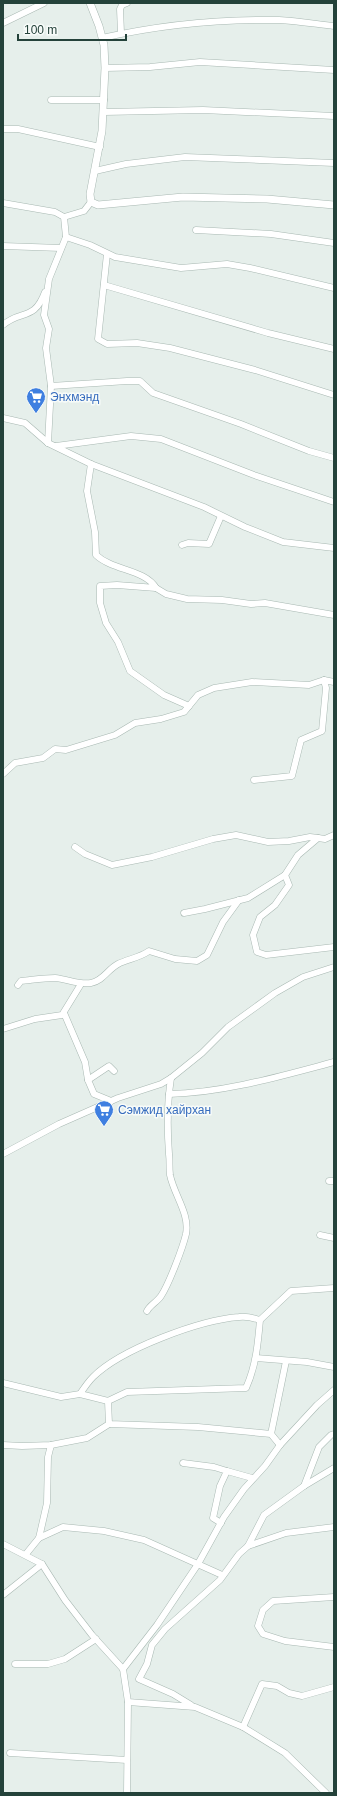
<svg xmlns="http://www.w3.org/2000/svg" width="337" height="1796" font-family="Arial,sans-serif">
<style>
.lines{fill:none;stroke-linecap:round;stroke-linejoin:round}
.minor-casing{stroke:#a8b8b2;stroke-width:7}
.tertiary-casing{stroke:#a8b8b2;stroke-width:8}
.minor{stroke:#fff;stroke-width:6}
.tertiary{stroke:#fff;stroke-width:7}
.labels{text-anchor:middle;dominant-baseline:central;stroke-width:3;stroke-linejoin:round;paint-order:stroke}
.shop-label{font-size:12px;fill:#366cbe;stroke:#f7fbf9;text-anchor:start}
</style>
<rect width="100%" height="100%" fill="#e6efeb"/>
<g class="lines">
<defs>
<g id="minor">
<polyline points="3,23 44,3"/>
<polyline points="121,33 120,9 122,5 127,3"/>
<path d="M102 38C159 25 220 19 279 20 297 21 316 24 334 26"/>
<polyline points="105,68 150,67 200,62 334,70"/>
<polyline points="51,100 104,100"/>
<polyline points="104,112 203,110 334,116"/>
<polyline points="3,129 18,129 100,147"/>
<polyline points="95,171 126,164 185,157 334,163"/>
<polyline points="3,203 55,212 64,217 66,237 90,245 115,257 181,268 227,264 250,268 334,288"/>
<polyline points="64,217 84,211 91,202"/>
<polyline points="196,230 271,234 334,243"/>
<polyline points="3,246 61,248"/>
<polyline points="107,254 98,339 107,344 137,343 170,348 255,370 334,395"/>
<polyline points="104,285 268,333 334,349"/>
<path d="M3 325C21 309 34 322 45 292"/>
<polyline points="51,386 127,381 140,381 153,393 241,424 309,451 334,458"/>
<polyline points="3,418 25,423 48,443 91,464 204,507 245,527 283,542 334,548"/>
<polyline points="48,443 51,386 46,348 49,329 44,315 49,279 66,237"/>
<polyline points="56,446 131,436 161,439 254,475 334,502"/>
<path d="M91 464 87 491 95 532 96 555C113 571 145 569 156 588L117 585 100 586V603L106 623 118 642 130 671 164 695 189 706"/>
<polyline points="182,545 188,543 209,544 221,516"/>
<polyline points="156,588 166,594 187,599 222,600 251,604 265,603 334,615"/>
<polyline points="3,774 15,763 43,758 55,749 66,750 115,735 135,723 161,719 184,712 198,695 214,688 252,682 309,685 324,680 334,682"/>
<polyline points="254,780 292,776 301,740 322,731 326,688 324,680"/>
<polyline points="334,835 325,839 318,838 298,855 285,875 289,885 275,905 260,917 253,935 257,952 266,955 334,947"/>
<polyline points="75,847 85,854 112,865 152,857 213,839 236,835 268,842 289,841 310,837 318,838"/>
<polyline points="184,913 205,909 248,898 285,875"/>
<path d="M18 985 21 981C32 980 43 978 55 978 67 979 79 985 91 983 103 981 108 969 118 964 128 959 139 958 149 951L175 959 197 961 207 955 223 922 239 900"/>
<polyline points="64,1013 85,1062 88,1080"/>
<polyline points="3,1029 35,1019 62,1015 81,984"/>
<path d="M169 1094C223 1093 281 1076 334 1062"/>
<polyline points="111,1101 94,1094 88,1080 109,1066 114,1071"/>
<polyline points="3,1154 59,1124 118,1098 161,1084 171,1078 202,1053 228,1027 275,993 303,977 334,967"/>
<polyline points="329,1181 334,1181"/>
<polyline points="320,1235 334,1238"/>
<path d="M147 1311C150 1305 157 1302 161 1296 169 1284 183 1247 186 1234 190 1214 174 1195 170 1175 169 1168 170 1161 169 1154 167 1128 167 1104 171 1078"/>
<polyline points="256,1358 307,1362 334,1367"/>
<polyline points="3,1383 61,1397 80,1394 108,1401"/>
<path d="M80 1394C84 1388 88 1382 93 1377 121 1349 200 1320 239 1317 246 1316 254 1318 260 1320"/>
<polyline points="271,1434 286,1361"/>
<polyline points="3,1445 22,1446 51,1445 87,1438 109,1424"/>
<path d="M280 1445 271 1434 198 1427 109 1424 108 1401 127 1392 246 1388C256 1366 258 1343 260 1320L291 1291 334 1288"/>
<polyline points="183,1463 214,1467 227,1471 220,1486 213,1518 221,1523"/>
<polyline points="227,1471 252,1478"/>
<polyline points="304,1486 334,1468"/>
<polyline points="39,1538 47,1503 48,1457 51,1445"/>
<polyline points="3,1544 42,1564 65,1600 92,1635 123,1669 128,1702 195,1707 243,1727 285,1753 326,1793"/>
<polyline points="248,1546 286,1533 334,1527"/>
<polyline points="26,1554 39,1538 63,1527 104,1531 144,1540 222,1575"/>
<polyline points="3,1595 42,1564"/>
<polyline points="334,1597 273,1601 263,1610 258,1626 263,1634 285,1641 334,1647"/>
<polyline points="15,1664 48,1664 65,1659 96,1639"/>
<polyline points="123,1669 157,1625 198,1564 224,1517 244,1489 265,1466 280,1445 317,1405 334,1390"/>
<polyline points="191,1705 173,1694 139,1679 147,1664 152,1645 165,1629 220,1580 239,1554 248,1546 264,1515 304,1486 319,1447 331,1435 334,1434"/>
<polyline points="243,1727 262,1684 277,1686 289,1693 302,1696 334,1687"/>
<polyline points="10,1753 127,1760"/>
<polyline points="127,1793 128,1702"/>
</g>
<polyline id="tertiary" points="90,3 99,26 104,45 105,68 102,131 90,194 91,202 98,205 183,197 267,199 334,205"/>
</defs>
<use href="#minor" class="minor-casing"/>
<use href="#tertiary" class="tertiary-casing"/>
<use href="#minor" class="minor"/>
<use href="#tertiary" class="tertiary"/>
</g>
<defs>
<symbol id="supermarket-pin" viewBox="-11 -11 22 30"><path d="M0 17L-7.5 6A9.5 9.5 0 1 1 7.5 6Z" fill="#3f7fe0" stroke="#f7fbf9"/><path d="M-6-5.5h2.5l.6 2H6L4.5 2H-2.5L-4.4-4H-6ZM-1.5 3.2a1.3 1.3 0 1 0 .1 0ZM3 3.2a1.3 1.3 0 1 0 .1 0Z" fill="#fff"/></symbol>
</defs>
<g fill-rule="evenodd">
<use href="#supermarket-pin" x="25" y="386" width="22" height="30"/>
<use href="#supermarket-pin" x="93" y="1099" width="22" height="30"/>
</g>
<g class="labels">
<g class="shop-label">
<text x="50" y="397">Энхмэнд</text>
<text x="118" y="1110">Сэмжид хайрхан</text>
</g>
</g>
<rect width="337" height="1796" fill="none" stroke="#24423a" stroke-width="8"/>
<path d="M18 34v6h108v-6" fill="none" stroke="#24423a" stroke-width="2"/>
<text x="24" y="34" font-size="12" fill="#24423a" stroke="#f7fbf9" stroke-width="3" paint-order="stroke">100 m</text>
</svg>
